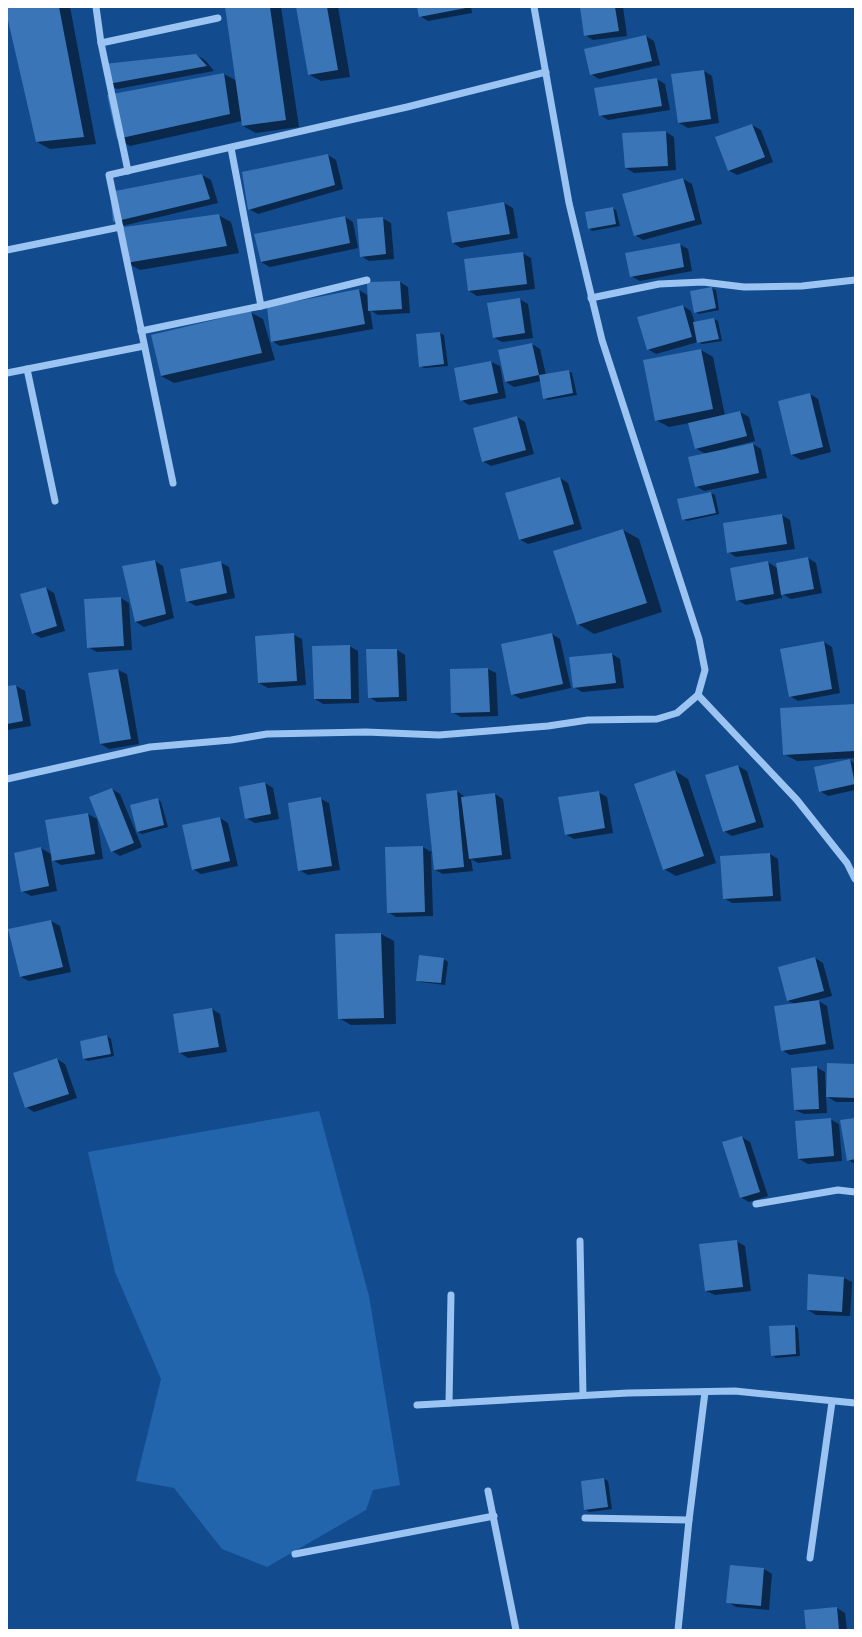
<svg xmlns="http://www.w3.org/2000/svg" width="862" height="1637" font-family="'DejaVu Sans',sans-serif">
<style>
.green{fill:#2365ad}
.shadow{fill:#0007}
.building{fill:#3a75b7}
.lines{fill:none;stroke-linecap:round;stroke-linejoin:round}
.minor{stroke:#9bc4f2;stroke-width:7}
</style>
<rect width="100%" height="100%" fill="#124b8e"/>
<polygon class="green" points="319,1111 369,1296 400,1485 373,1490 366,1510 267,1567 222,1549 174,1488 136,1481 161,1379 115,1272 88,1152"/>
<g class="shadow">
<polygon points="7,7 70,7 96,144 50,149 37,142"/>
<polygon points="226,7 281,7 299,127 256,133 243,126 242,121 130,146 118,139 108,96 224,74 237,81"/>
<polygon points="297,7 338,7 350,77 321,81 308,74"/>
<polygon points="418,7 471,7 472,13 428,21 420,16"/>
<polygon points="581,7 623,7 627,36 593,40 585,35"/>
<polygon points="646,36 654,41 660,65 599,79 591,74"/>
<polygon points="196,55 205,60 214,71 117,89 108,84"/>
<polygon points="704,71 712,76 719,123 688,128 679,123"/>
<polygon points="657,79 665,84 670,110 608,120 600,115"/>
<polygon points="752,125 761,130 773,162 737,175 728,170"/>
<polygon points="666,132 674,137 676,170 634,173 626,168"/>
<polygon points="328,155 336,160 343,189 258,214 249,209"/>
<polygon points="202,175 211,180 218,203 122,226 114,221"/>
<polygon points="683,179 692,184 702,224 643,240 635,235"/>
<polygon points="504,203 513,208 518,238 461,248 453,243"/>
<polygon points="612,208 616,210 620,226 592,231 589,228"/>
<polygon points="218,215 231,222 239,253 140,270 127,263"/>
<polygon points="345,217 353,222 358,248 270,267 261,262"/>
<polygon points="382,218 391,223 394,259 369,261 361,256"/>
<polygon points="679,244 688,249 692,271 640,281 631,276"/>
<polygon points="522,253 531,258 535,289 477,296 469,291"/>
<polygon points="400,282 408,287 410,313 378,315 370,310 373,329 280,346 272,341 359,290 369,296"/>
<polygon points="712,288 716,290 719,310 699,314 695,312"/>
<polygon points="519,299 528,304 533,338 502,342 493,337"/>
<polygon points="683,306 691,311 695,323 714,319 718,321 722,341 702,344 698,342 656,354 648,349"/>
<polygon points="250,312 263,319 275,360 174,383 161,376"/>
<polygon points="440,333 444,335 448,366 424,368 420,366 417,335"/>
<polygon points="532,344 540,349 546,375 568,371 572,373 577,395 548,400 544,398 541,381 514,387 506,382 499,351"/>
<polygon points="701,350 713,357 725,416 740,412 749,417 755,441 727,448 727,449 753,444 761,449 767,478 704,491 696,486 706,454 695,448 689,423 669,427 656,420"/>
<polygon points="491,362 500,366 506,398 469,405 461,400"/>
<polygon points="810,394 818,399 831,452 801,460 792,455"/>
<polygon points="517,417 525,422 534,454 491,466 483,461"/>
<polygon points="560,478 568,483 582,529 528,544 519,539"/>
<polygon points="711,493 715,495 719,514 687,521 683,519"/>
<polygon points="782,515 790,520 795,549 736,557 728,552"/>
<polygon points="623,530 639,539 662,612 594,634 578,624"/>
<polygon points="808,558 816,563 822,593 791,599 781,593 782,598 746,605 737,600 768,562 777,568"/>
<polygon points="155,561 163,566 174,618 144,627 136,622"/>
<polygon points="220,562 229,567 235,598 196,606 187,601"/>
<polygon points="46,588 54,593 65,631 41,638 33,633"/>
<polygon points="121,598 129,603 132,650 97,652 88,647"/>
<polygon points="552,634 560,639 571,688 521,699 512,694"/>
<polygon points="294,635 302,639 306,685 268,688 259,683"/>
<polygon points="824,642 832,647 840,693 798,701 790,696"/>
<polygon points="349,646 358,651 359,703 323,704 315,699"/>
<polygon points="397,650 405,655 407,701 377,702 369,697"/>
<polygon points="612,654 620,659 624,688 582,692 574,687"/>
<polygon points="488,669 496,673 498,716 461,717 452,712"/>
<polygon points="118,670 127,674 139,744 109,749 101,744 89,674"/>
<polygon points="16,686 25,691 31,726 7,730 7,687"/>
<polygon points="855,705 855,758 797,761 784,754"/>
<polygon points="850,760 855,764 855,790 828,796 820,791"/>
<polygon points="738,766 747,771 764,827 732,836 724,831"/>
<polygon points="675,771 688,779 716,863 676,876 664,869"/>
<polygon points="265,783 273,788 279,819 255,823 246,818"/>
<polygon points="112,789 120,794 142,847 120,856 112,851"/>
<polygon points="457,791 465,797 495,794 503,799 511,859 478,863 471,859 473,871 443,874 435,870 433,853 431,853 433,916 396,917 388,912 423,847 433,853"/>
<polygon points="598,792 607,797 613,833 574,839 565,834"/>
<polygon points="157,799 161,802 168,827 142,834 138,832"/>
<polygon points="321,799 329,803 340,870 308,875 299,870"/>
<polygon points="88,814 97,819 103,859 61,865 51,859 57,891 31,896 22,891 41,848 51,854 46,821"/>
<polygon points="220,818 228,823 238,866 201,874 193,869"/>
<polygon points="770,854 778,859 781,901 732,903 724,898"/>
<polygon points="51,921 60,926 71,972 29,981 21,977 10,930"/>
<polygon points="381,934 394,941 396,1024 351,1025 339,1018"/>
<polygon points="815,958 823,963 832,996 817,1000 827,1006 834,1049 790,1055 782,1050 795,1004 788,1001"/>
<polygon points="444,959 448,962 445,985 421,982 417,980"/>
<polygon points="212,1009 220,1014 227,1052 188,1058 180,1053"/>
<polygon points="107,1036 111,1039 114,1056 88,1061 84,1059 81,1041"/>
<polygon points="57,1059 65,1064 77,1098 34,1112 26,1107"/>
<polygon points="855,1065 855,1102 836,1102 826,1096 827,1113 804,1114 795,1110 816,1067 825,1072 826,1092 828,1092"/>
<polygon points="830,1119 839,1124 842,1161 808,1164 799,1159"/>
<polygon points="855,1119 855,1164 848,1160"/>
<polygon points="742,1137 750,1142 768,1196 749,1202 740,1197"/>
<polygon points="736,1241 745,1246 751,1291 715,1295 706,1291"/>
<polygon points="844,1278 852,1282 850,1316 816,1315 808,1310"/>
<polygon points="794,1326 798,1328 800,1356 776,1358 772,1355"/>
<polygon points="604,1479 608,1481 612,1509 589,1512 585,1509 582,1482"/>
<polygon points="764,1569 772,1574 769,1610 736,1607 728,1602"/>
<polygon points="837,1608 845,1613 847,1630 807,1630"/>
</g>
<g class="building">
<polygon points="7,7 59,7 84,137 36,142 7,16"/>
<polygon points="225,7 270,7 286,120 242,126"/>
<polygon points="296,7 327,7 338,70 308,75"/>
<polygon points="417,7 466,7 466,8 419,17"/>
<polygon points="580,7 615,7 619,31 584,36"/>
<polygon points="646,35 652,61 590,75 584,49"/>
<polygon points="196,54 207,66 108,84 104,64"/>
<polygon points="704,70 711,119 678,123 671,74"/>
<polygon points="224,73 230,114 117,139 107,95"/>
<polygon points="657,78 662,106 599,116 594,88"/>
<polygon points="752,124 765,157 728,171 715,137"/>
<polygon points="666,131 668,166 625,168 622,133"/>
<polygon points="328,154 335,185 248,210 242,172"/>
<polygon points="202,174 210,199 113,222 110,192"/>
<polygon points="683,178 695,220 634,236 622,194"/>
<polygon points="504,202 510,234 452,243 447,212"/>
<polygon points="613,207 616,224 588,229 585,212"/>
<polygon points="219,214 227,246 126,263 117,228"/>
<polygon points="345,216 350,243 261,262 254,234"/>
<polygon points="383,217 386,254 360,257 357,219"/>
<polygon points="680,243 684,267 630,277 625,253"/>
<polygon points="523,252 527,284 468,291 464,259"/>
<polygon points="400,281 402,309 368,311 367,282"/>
<polygon points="712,287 716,308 694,313 690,291"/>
<polygon points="359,289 365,324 271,342 267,307"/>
<polygon points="520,298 525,333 493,338 487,303"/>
<polygon points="683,305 692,337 647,350 637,317"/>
<polygon points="251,311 262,353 161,376 151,335"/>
<polygon points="714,318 719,339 697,343 693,322"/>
<polygon points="440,332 444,364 419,367 416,334"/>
<polygon points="532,343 539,375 505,382 498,350"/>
<polygon points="701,349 713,409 655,421 643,360"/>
<polygon points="491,361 498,393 460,401 454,368"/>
<polygon points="569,370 573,393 543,399 539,375"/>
<polygon points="810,393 823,447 791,455 778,401"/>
<polygon points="740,411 747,436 695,449 688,423"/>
<polygon points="517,416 526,450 482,462 473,428"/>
<polygon points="753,443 759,473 695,487 688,457"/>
<polygon points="560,477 574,524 519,540 505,493"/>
<polygon points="711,492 716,513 682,520 677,499"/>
<polygon points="782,514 787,544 727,553 723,523"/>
<polygon points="623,529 647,603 577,625 553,551"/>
<polygon points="808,557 814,589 781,595 776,563"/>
<polygon points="155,560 166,614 135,622 122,566"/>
<polygon points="221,561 227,593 186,602 180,569"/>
<polygon points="768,561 774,594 736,601 730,568"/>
<polygon points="46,587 57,626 32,634 20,594"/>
<polygon points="121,597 124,646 87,648 84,599"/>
<polygon points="294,633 297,681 258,683 255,636"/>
<polygon points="552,633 563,684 511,695 501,644"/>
<polygon points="824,641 832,689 789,697 780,649"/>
<polygon points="350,645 351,699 314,699 312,646"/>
<polygon points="366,649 397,649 399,697 368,698"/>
<polygon points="612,653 616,683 573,688 569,657"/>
<polygon points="488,668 490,712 451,713 450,669"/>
<polygon points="118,669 131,739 100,744 88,673"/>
<polygon points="16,685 23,721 7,724 7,686"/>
<polygon points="855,704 855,751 783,755 780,708"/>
<polygon points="850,759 855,784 819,792 814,767"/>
<polygon points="738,765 756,822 723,832 705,775"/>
<polygon points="675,770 704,856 663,870 634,784"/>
<polygon points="265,782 271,814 245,819 239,787"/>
<polygon points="112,788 134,843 111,852 89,797"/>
<polygon points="457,790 464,867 434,870 426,794"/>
<polygon points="599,791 605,828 565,835 558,797"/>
<polygon points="495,793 502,855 469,859 461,797"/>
<polygon points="321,797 332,866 298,871 288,803"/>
<polygon points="158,798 164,825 137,832 130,805"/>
<polygon points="88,813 95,854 52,861 45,820"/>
<polygon points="220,817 230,861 192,870 182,825"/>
<polygon points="423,846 425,912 387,913 385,847"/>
<polygon points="41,847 49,886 21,892 14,853"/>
<polygon points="770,853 773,896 723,899 720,856"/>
<polygon points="51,920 63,967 20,977 8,929"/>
<polygon points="381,933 384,1018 338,1019 335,934"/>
<polygon points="419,955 444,958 441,983 416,981"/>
<polygon points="815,957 824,991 787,1001 778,967"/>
<polygon points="819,1000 826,1044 781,1051 774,1006"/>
<polygon points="212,1008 219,1047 179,1053 173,1014"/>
<polygon points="107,1035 111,1054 83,1059 80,1041"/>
<polygon points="57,1058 69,1094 25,1108 13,1073"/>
<polygon points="827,1063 855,1064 855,1098 826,1097"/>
<polygon points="817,1066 819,1109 794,1110 791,1068"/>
<polygon points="831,1118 834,1156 798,1159 795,1121"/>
<polygon points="855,1118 855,1159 847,1161 840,1120"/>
<polygon points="742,1136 760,1192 740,1198 722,1142"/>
<polygon points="737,1240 743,1287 705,1291 699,1244"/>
<polygon points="808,1274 844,1277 842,1312 807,1310"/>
<polygon points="795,1325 796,1354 771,1356 769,1326"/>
<polygon points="604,1478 608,1507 584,1510 581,1481"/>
<polygon points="730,1565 764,1568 761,1606 726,1603"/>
<polygon points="837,1607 839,1630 806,1630 804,1610"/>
</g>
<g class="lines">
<g class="minor">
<polyline points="96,7 101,43 128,171"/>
<polyline points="101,43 218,18"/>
<polyline points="231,148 261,306"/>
<polyline points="7,250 120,227"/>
<polyline points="591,298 659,284 703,282 744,287 802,286 855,280"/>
<polyline points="141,331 261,306 367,280"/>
<polyline points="27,369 55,501"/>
<polyline points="7,373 144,346"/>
<polyline points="173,483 109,175 407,107 546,72"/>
<polyline points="698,695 797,800 847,863 855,879"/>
<polyline points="7,779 150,747 231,740 267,734 366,732 439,735 548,726 588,720 657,719 677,713 698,695 705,670 699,639 602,340 569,203 534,7"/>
<polyline points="756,1204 838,1190 855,1192"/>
<polyline points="580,1241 583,1395"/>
<polyline points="449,1403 451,1295"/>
<polyline points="417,1405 628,1393 735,1391 855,1403"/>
<polyline points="488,1491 516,1630"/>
<polyline points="585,1518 689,1520"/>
<polyline points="295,1554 494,1516"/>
<polyline points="810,1558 832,1402"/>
<polyline points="678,1630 689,1520 705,1392"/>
</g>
</g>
<rect width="862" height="1637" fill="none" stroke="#ffffff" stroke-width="16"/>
</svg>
